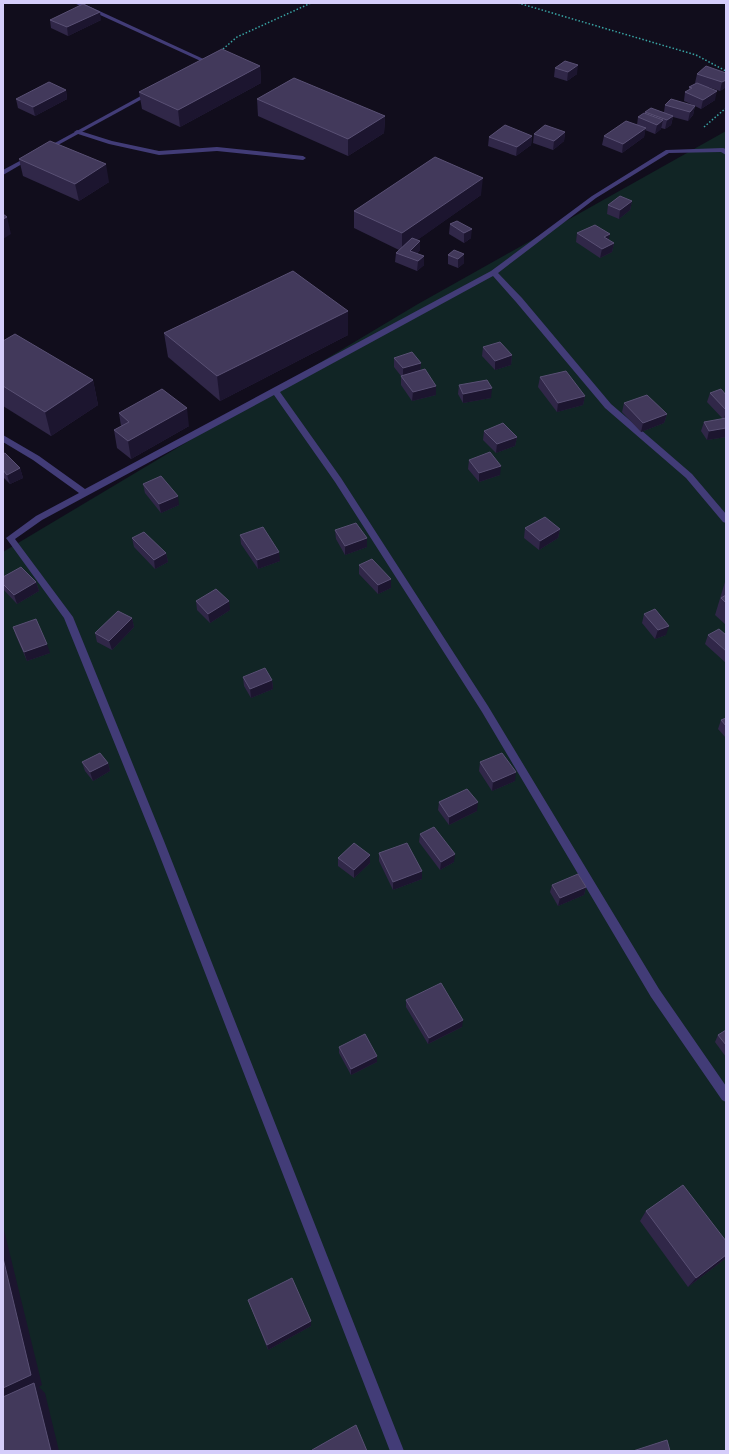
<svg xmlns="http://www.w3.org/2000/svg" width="729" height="1454" font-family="Montserrat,sans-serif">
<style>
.green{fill:#112525}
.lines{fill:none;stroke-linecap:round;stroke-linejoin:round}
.path{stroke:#38a3a3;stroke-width:1.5;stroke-dasharray:1.5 2;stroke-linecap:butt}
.service{fill:#423c77;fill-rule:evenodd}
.minor{fill:#423c77;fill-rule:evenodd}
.wall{fill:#302748}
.shaded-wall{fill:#1c152f}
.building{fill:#42395b;stroke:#595074}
</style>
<rect width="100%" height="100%" fill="#110d1c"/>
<polygon class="green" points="726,131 726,1451 3,1451 3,552 418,304"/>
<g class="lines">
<g class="path">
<polyline points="518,3 696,55 726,71"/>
<polyline points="223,49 237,37 311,3"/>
<polyline points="704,127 726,108"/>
</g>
<g class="service">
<polygon points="74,3 82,3 210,62 205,63"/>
<polygon points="77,130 112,141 159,151 217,147 303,156 306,158 303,160 217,151 159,155 109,144 75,133 74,132"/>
<polygon points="723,148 726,149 726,155 721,152 669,153 596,198 498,273 522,298 611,404 692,474 726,514 726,523 723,522 686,478 605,408 516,302 493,276 280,392 341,478 488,706 659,989 726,1086 726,1102 722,1100 651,997 482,712 335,482 274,395 42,520 15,539 73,617 164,841 404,1451 390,1451 154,841 64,618 6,538 36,516 79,493 33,460 3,442 3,435 39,456 85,489 491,271 592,196 666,150"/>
</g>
<g class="minor">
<polygon points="150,91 155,92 47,151 42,150"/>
<polygon points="29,156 34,157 3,175 3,170"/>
</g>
</g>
<g class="wall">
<polygon points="50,20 101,20 68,36 51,28"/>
<polygon points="260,66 261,83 180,127 142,109 139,92"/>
<polygon points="555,68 577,74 567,81 554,77"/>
<polygon points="726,73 726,87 720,91 708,87 715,100 701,109 695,106 693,115 688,121 673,117 671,125 665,129 661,128 661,129 655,134 645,130 644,137 622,153 602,145 604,136 637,125 638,117 645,113 645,112 664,112 665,105 693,105 684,101 685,92 689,90 689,87 696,83 695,83 697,74"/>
<polygon points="66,90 67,99 35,116 18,108 16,99"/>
<polygon points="257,99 385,116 384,133 348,156 258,116"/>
<polygon points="565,132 564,141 553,150 533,143 534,134"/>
<polygon points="532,136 531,145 516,156 488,146 489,137"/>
<polygon points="19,159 109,182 79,201 23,176"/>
<polygon points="481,195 417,240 420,250 417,253 424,265 417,271 395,262 396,253 399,250 354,228 354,211"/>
<polygon points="632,201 630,210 619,219 607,214 608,205"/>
<polygon points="457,221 471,238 464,243 449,234 450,224"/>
<polygon points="577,233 609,240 614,243 612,252 600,258 576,242"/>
<polygon points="454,250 464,263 458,268 448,264 448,255"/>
<polygon points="348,311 348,335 220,401 168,357 164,333"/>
<polygon points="3,341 93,380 98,405 51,436 3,406"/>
<polygon points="483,347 512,355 511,365 495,370 482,356"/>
<polygon points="394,358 421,363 420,371 436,395 412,401 401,385 401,376 394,367"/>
<polygon points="540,377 585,396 583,405 557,412 538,387"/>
<polygon points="459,385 491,398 463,403 458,394"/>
<polygon points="710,393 726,395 726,437 707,440 701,431 704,422 723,419 707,402"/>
<polygon points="624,403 667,414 664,423 641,432 622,412"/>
<polygon points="119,413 189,426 131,459 117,448 114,430 121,426"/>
<polygon points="484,431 517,437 515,446 496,453 483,440"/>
<polygon points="3,454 20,468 23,478 10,484 3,477"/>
<polygon points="469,460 500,475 479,482 468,469"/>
<polygon points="143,484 179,505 161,513 145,493"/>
<polygon points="525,528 560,529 558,538 539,550 524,538"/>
<polygon points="335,530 367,547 345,555 336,539"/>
<polygon points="240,535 280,561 258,569 241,544"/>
<polygon points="132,538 166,553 168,562 155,569 134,547"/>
<polygon points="359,565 391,579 391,588 378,594 359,574"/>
<polygon points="3,577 36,582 39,591 17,604 3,589"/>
<polygon points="725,582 726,582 726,625 715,615"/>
<polygon points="196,601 230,610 210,623 197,610"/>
<polygon points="644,614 666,635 655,639 642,623"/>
<polygon points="132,618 134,627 112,650 97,642 95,633"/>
<polygon points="13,627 50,653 27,661 16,636"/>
<polygon points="708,635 726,635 726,663 705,644"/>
<polygon points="243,677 272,680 273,689 251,698 244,686"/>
<polygon points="726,718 726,738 718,729 721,720"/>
<polygon points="82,762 108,763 110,771 93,781 85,771"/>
<polygon points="480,762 515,781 492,791 479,771"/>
<polygon points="439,802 477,811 449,825 438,810"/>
<polygon points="420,834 454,862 440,870 419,842"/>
<polygon points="379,853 422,871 422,879 393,890 379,861"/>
<polygon points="370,855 370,863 354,878 338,866 338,858"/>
<polygon points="552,885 586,887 584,895 558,906 550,892"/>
<polygon points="406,1000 462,1027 428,1044 406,1007"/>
<polygon points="726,1030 726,1057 715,1042 718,1035"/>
<polygon points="339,1047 377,1056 377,1062 351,1075 339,1053"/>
<polygon points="646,1211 725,1259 688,1287 640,1221"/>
<polygon points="248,1300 311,1321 311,1326 268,1350"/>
</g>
<g class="shaded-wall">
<polygon points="100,12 101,20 68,36 67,27"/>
<polygon points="578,65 577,74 567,81 568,72"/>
<polygon points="260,66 261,83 180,127 178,110"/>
<polygon points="726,80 726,87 720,91 722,82"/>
<polygon points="66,90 67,99 35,116 33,107"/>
<polygon points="717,91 715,100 701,109 703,100"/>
<polygon points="695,106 693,115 688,121 690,112"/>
<polygon points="385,116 384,133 348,156 348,139"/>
<polygon points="673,116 671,125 665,129 667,120"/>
<polygon points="663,120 661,129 655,134 657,125"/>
<polygon points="646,128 644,137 622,153 623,144"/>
<polygon points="565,132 564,141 553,150 554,141"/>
<polygon points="532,136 531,145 516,156 517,147"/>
<polygon points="106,164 109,182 79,201 75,184"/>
<polygon points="483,178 481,195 402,251 402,233"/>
<polygon points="632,201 630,210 619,219 620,210"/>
<polygon points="7,217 11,234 3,239 3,219"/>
<polygon points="472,229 471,238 464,243 464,233"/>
<polygon points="610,234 608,243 604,237"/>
<polygon points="420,241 420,250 411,259 410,251"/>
<polygon points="614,243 612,252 600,258 602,249"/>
<polygon points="464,254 464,263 458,268 458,259"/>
<polygon points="424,256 424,265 417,271 418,261"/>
<polygon points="348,311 348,335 220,401 217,376"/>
<polygon points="512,355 511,365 495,370 495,361"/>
<polygon points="421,363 420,372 403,378 403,368"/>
<polygon points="93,380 98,405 51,436 45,412"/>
<polygon points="436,386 436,395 412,401 413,392"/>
<polygon points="492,388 491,398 463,403 463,394"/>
<polygon points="585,396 583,405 557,412 558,403"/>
<polygon points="187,408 189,426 131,459 128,441"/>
<polygon points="726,411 726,419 724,419"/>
<polygon points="667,414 664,423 641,432 643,423"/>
<polygon points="726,428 726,437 707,440 709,431"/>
<polygon points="517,437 515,446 496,453 497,444"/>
<polygon points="501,466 500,475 479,482 479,473"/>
<polygon points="20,468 23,478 10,484 7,475"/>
<polygon points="178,496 179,505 161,513 159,504"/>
<polygon points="560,529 558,538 539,550 540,541"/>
<polygon points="367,538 367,547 345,555 345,546"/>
<polygon points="279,552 280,561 258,569 257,560"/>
<polygon points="166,553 168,562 155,569 154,560"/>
<polygon points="391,579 391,588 378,594 378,585"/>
<polygon points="36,582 39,591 17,604 14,595"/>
<polygon points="229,601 230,610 210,623 208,614"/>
<polygon points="132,618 134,627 112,650 109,641"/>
<polygon points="669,626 666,635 655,639 658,630"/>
<polygon points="47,644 50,653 27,661 24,652"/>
<polygon points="272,680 273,689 251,698 250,689"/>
<polygon points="108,763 110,771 93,781 90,772"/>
<polygon points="516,772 515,781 492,791 493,782"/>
<polygon points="478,802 477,811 449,825 449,817"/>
<polygon points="455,854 454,862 440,870 441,862"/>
<polygon points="370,855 370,863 354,878 354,870"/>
<polygon points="422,871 422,879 393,890 393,882"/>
<polygon points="586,887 584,895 558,906 560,898"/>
<polygon points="463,1020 462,1027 428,1044 429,1038"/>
<polygon points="377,1056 377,1062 351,1075 351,1069"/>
<polygon points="3,1226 42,1385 39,1387 45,1393 59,1451 51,1451 3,1402"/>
<polygon points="726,1255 726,1258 725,1259 688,1287 696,1278"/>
<polygon points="311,1321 311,1326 268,1350 267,1345"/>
</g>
<g class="building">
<polygon points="83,4 100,12 67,27 50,20"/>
<polygon points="222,49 260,66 178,110 139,92"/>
<polygon points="565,61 578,65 568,72 555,68"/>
<polygon points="706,66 726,73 726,80 722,82 697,74"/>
<polygon points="294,78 385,116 348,139 257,99"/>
<polygon points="49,82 66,90 33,107 16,99"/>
<polygon points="697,83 717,91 703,100 685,92 692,88 689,87"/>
<polygon points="671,99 695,106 690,112 665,105"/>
<polygon points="651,108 673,116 667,120 645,112"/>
<polygon points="644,113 663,120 657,125 638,117"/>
<polygon points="626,121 646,128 623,144 604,136"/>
<polygon points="505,125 532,136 517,147 489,137"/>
<polygon points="545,125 565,132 554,141 534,134"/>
<polygon points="50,141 106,164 75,184 19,159"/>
<polygon points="435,157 483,178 402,233 354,211"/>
<polygon points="620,196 632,201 620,210 608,205"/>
<polygon points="3,214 7,217 3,219"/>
<polygon points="457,221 472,229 464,233 450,224"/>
<polygon points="595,225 610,234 604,237 614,243 602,249 577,233"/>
<polygon points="412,238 420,241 410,251 424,256 418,261 396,253"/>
<polygon points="454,250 464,254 458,259 448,255"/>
<polygon points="293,271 348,311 217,376 164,333"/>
<polygon points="15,334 93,380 45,412 3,386 3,341"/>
<polygon points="500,342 512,355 495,361 483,347"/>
<polygon points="412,352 421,363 403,368 394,358"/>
<polygon points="425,369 436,386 413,392 401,376"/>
<polygon points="566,371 585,396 558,403 540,377"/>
<polygon points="487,380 492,388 463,394 459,385"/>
<polygon points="162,389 187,408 128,441 114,430 129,422 119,413"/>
<polygon points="721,389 726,395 726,410 710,393"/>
<polygon points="647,395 667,414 643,423 624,403"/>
<polygon points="726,418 726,428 709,431 704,422"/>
<polygon points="503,423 517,437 497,444 484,431"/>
<polygon points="490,452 501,466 479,473 469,460"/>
<polygon points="5,453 20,468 7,475 3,470 3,454"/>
<polygon points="161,476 178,496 159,504 143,484"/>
<polygon points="545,517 560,529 540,541 525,528"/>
<polygon points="356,523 367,538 345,546 335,530"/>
<polygon points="263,527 279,552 257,560 240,535"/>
<polygon points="144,532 166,553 154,560 132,538"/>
<polygon points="372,559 391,579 378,585 359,565"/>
<polygon points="21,567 36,582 14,595 3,584 3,577"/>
<polygon points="216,589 229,601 208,614 196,601"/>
<polygon points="726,595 726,603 721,598"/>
<polygon points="655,609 669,626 658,630 644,614"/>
<polygon points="118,611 132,618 109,641 95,633"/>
<polygon points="36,619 47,644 24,652 13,627"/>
<polygon points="719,629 726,635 726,651 708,635"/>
<polygon points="265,668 272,680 250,689 243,677"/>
<polygon points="726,718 726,726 721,720"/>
<polygon points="100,753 108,763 90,772 82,762"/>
<polygon points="502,753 516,772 493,782 480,762"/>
<polygon points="467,789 478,802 449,817 439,802"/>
<polygon points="434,827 455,854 441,862 420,834"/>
<polygon points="354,843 370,855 354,870 338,858"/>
<polygon points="407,843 422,871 393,882 379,853"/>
<polygon points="578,874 586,887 560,898 552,885"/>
<polygon points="441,983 463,1020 429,1038 406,1000"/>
<polygon points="726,1030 726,1045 718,1035"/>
<polygon points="365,1034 377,1056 351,1069 339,1047"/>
<polygon points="683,1185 726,1241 726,1255 696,1278 646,1211"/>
<polygon points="3,1258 31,1375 3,1388"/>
<polygon points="292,1278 311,1321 267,1345 248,1300"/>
<polygon points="34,1383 51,1451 3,1451 3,1397"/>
<polygon points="356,1425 367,1451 313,1451 312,1450"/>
<polygon points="667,1440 670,1451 633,1451"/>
</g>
<rect width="729" height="1454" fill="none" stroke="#d5cdfa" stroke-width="8"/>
</svg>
